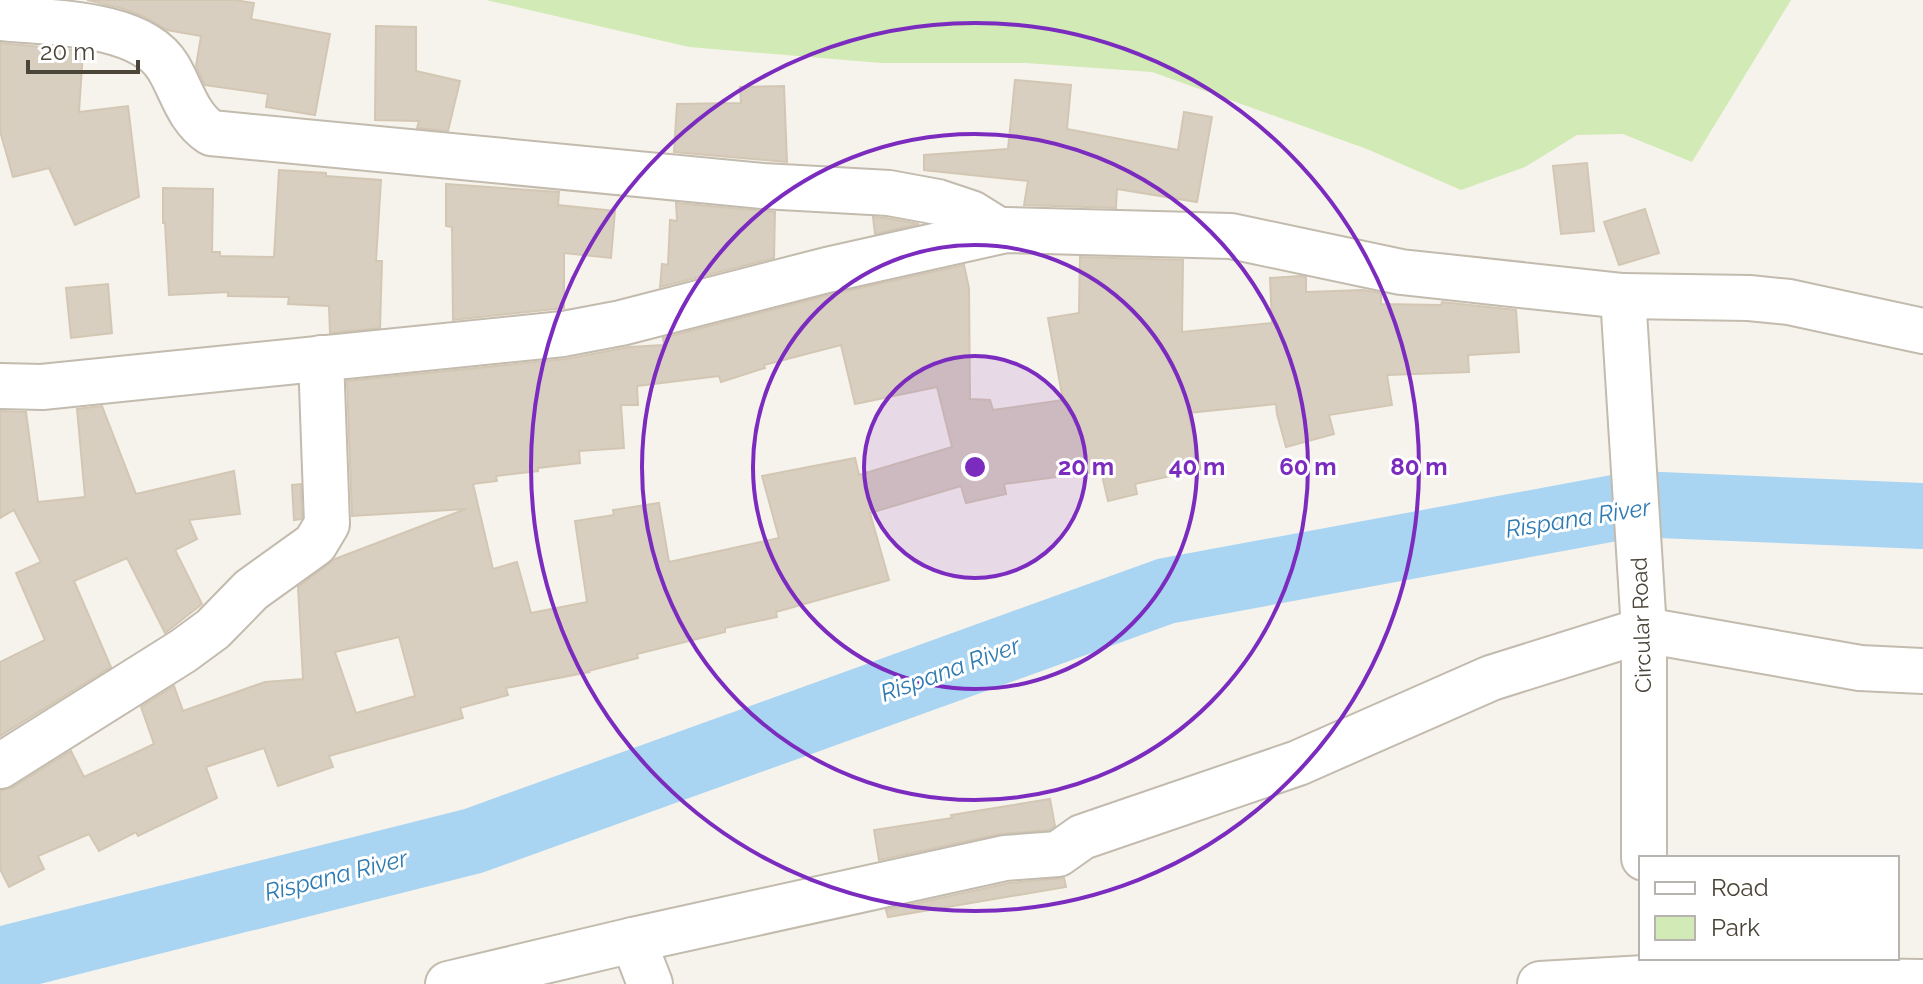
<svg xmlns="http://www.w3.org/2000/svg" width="1923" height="984" font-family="Raleway,sans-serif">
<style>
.green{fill:#d2eab5}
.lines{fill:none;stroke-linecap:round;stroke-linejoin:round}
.river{stroke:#a9d4f2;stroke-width:66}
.building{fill:#d8cfc1;stroke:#d3c7b4;stroke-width:2;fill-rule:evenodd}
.minor-casing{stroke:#c2bbae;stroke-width:48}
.minor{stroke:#fff;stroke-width:44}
.ring{fill:none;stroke:#7b2cbf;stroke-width:4}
.labels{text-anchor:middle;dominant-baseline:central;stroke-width:6;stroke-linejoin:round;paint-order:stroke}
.street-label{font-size:22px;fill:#4b4439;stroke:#fff}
.water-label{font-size:24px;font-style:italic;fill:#2e7ab2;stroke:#fff}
.centre{fill:#7b2cbf;stroke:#fff;stroke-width:4}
.ring-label{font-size:24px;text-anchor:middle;font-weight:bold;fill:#7b2cbf;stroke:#fff;stroke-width:6;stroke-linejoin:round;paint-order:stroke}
</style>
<rect width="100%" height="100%" fill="#f6f3ec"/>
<polygon class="green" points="486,0 1791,0 1692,162 1623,134 1577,135 1525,167 1461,190 1367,149 1152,72 1026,63 881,63 689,47"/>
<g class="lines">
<polyline class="river" points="0,960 473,841 1166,591 1636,504 1923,516"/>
</g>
<g class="building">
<polygon points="87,0 234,0 254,3 251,19 330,34 315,115 266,107 268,94 205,85 196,66 201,36 167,30 145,17 121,8"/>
<polygon points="376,26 416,27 416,71 460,81 448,131 417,128 419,121 375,120"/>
<polygon points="0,43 83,51 79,112 128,106 139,197 75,225 49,168 13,177 0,131"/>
<polygon points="1015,80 1071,85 1067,129 1178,150 1184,112 1212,117 1197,202 1117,189 1116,208 1024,205 1028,181 924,170 924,155 1008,149"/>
<polygon points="784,86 787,162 674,152 677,104 741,103 740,87"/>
<polygon points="1587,163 1594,231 1561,234 1553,166"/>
<polygon points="279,170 326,173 326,176 381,180 376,261 382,261 380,328 330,333 329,306 288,304 289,297 228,296 228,292 169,295 165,223 163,223 163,188 213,189 212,252 220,252 220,256 274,257"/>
<polygon points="446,184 559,192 558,205 615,211 611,258 564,253 564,308 453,320 452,227 446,226"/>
<polygon points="676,203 775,212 774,258 660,287 662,264 668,265 670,220 677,221"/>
<polygon points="1645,209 1659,253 1619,265 1604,222"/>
<polygon points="873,217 886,218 919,224 875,234"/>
<path d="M1080 257 1183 260 1182 332 1272 323 1270 278 1301 276 1306 277V292L1363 290 1381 293V304L1441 305 1442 302 1516 310 1519 352 1468 355 1469 372 1387 375 1392 405 1329 415 1334 434 1286 447 1277 414 1276 404 1188 413 1201 469 1135 484 1137 494 1108 501 1101 471 1004 484 1006 494 966 503 961 486 870 513 889 580 776 612 777 617 725 628V632L637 654 638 658 588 671 589 672 506 688 508 695 460 708 463 718 329 756 333 767 278 786 264 748 206 767 217 798 138 836 136 832 99 851 89 834 38 856 44 869 9 887 0 869V791L13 787 71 751 84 777 154 744 141 707 174 686 183 711 265 682 303 679 298 587 335 559 466 509 352 516 347 381 566 359 629 347 664 345 663 338 833 294 964 265 969 288 970 399 990 400 993 410 1063 400 1048 318 1079 313ZM841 345 855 404 937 387 952 447 859 475 855 458 762 476 779 538 669 562 659 503 613 510 614 515 575 521 587 602 531 613 517 562 493 569 473 484 497 481 496 476 538 471V468L580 463 579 451 624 448 621 405H638L637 386 719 376 721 382 765 368 764 365ZM399 637 415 696 356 713 335 652Z"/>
<polygon points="108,284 112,333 71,338 66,288"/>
<polygon points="102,406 136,494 234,471 240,514 189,520 197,539 175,550 202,604 165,633 127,558 74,581 111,667 0,736 0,662 45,640 16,573 41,562 14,510 0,518 0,411 26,412 38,502 85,497 77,409"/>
<polygon points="301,484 302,518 301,519 294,520 292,485"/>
<polygon points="1050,799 1055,826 1049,830 1000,834 879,860 874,830 952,818 951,815"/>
<polygon points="1064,878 1066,887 888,917 886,910 1009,883"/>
</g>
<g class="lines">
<defs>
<g id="minor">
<path d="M0 18C48 23 140 21 168 67 182 90 187 117 211 133L763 186 889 193 938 202 971 213 1000 231"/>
<polyline points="1623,296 1644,630 1644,858"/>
<polyline points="0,386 42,387 563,334 621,323 827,270 1006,230 1231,236 1401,272 1623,296 1749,298 1789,302 1923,331"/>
<polyline points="0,766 183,651 213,629 251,590 315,544 327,524 321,358"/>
<polyline points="448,984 633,940"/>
<polyline points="650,984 633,940 1005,858 1058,854 1082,837 1298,763 1491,678 1644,630 1860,668 1923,671"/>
<polyline points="1540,984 1645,978 1923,982"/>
</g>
</defs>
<use href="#minor" class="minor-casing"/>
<use href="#minor" class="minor"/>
</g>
<circle cx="975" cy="467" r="111" fill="#7b2cbf" fill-opacity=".12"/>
<g class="ring">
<circle cx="975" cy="467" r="111"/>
<circle cx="975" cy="467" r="222"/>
<circle cx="975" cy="467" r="333"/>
<circle cx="975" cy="467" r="444"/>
</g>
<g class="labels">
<g class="street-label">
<text transform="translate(1641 625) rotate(-92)">Circular Road</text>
</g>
<g class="water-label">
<text transform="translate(1578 518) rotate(-9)">Rispana River</text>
<text transform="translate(950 669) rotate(-20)">Rispana River</text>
<text transform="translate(336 875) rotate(-14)">Rispana River</text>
</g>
</g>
<circle cx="975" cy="467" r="12" class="centre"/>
<g class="ring-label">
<text x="1086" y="475">20 m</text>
<text x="1197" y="475">40 m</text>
<text x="1308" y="475">60 m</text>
<text x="1419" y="475">80 m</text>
</g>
<rect x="1639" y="856" width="260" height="104" fill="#ffffff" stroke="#b7b4b0" stroke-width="2"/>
<rect x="1655" y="882" width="40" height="12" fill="#ffffff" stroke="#b7b4b0" stroke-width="2"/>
<text x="1711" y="896" font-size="24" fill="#4b4439">Road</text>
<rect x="1655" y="916" width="40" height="24" fill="#d2eab5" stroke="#b7b4b0" stroke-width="2"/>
<text x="1711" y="936" font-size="24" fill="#4b4439">Park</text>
<path d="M28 60v12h110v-12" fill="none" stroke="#4b4439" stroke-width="4"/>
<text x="40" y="60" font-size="24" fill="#4b4439" stroke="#ffffff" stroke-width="6" paint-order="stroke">20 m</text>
</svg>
